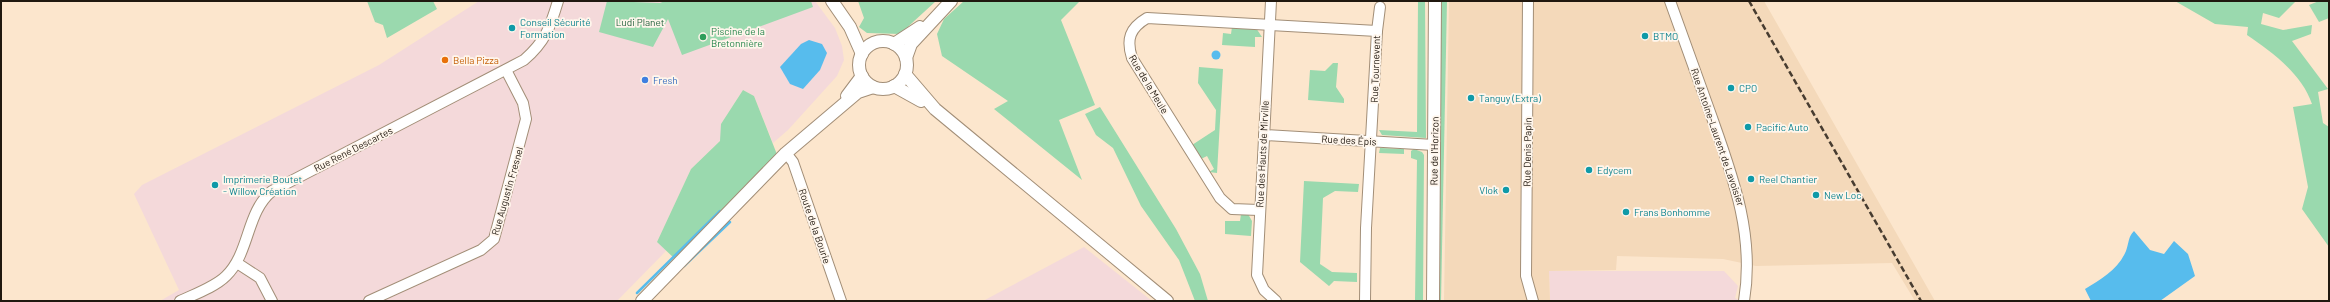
<svg xmlns="http://www.w3.org/2000/svg" width="2330" height="302" font-family="Barlow,sans-serif">
<style>
.commercial{fill:#f4d9da}
.built{fill:#f4d9ba}
.green{fill:#9ad9ae}
.water{fill:#57bced}
.lines{fill:none;stroke-linecap:round;stroke-linejoin:round}
.stream{stroke:#57bced;stroke-width:2.5}
.minor-casing{stroke:#a28e77;stroke-width:12}
.major-casing{stroke:#a28e77;stroke-width:14}
.minor{stroke:#fff;stroke-width:10}
.major{stroke:#fff;stroke-width:12}
.rail{stroke:#473c30;stroke-width:2.5;stroke-dasharray:6 3;stroke-linecap:butt}
.culture-dot{fill:#0f9aa8;stroke:#fff6ec;stroke-width:1.5}
.leisure-dot{fill:#2e9e5b;stroke:#fff6ec;stroke-width:1.5}
.food-dot{fill:#e8710a;stroke:#fff6ec;stroke-width:1.5}
.shop-dot{fill:#3f7fe0;stroke:#fff6ec;stroke-width:1.5}
.labels{text-anchor:middle;dominant-baseline:central;stroke-width:3.5;stroke-linejoin:round;paint-order:stroke}
.culture-label{font-size:10px;fill:#0d838f;stroke:#fff6ec;text-anchor:start}
.park-label{font-size:10px;fill:#23623d;stroke:#fff6ec}
.leisure-label{font-size:10px;fill:#27864d;stroke:#fff6ec;text-anchor:start}
.food-label{font-size:10px;fill:#c56008;stroke:#fff6ec;text-anchor:start}
.street-label{font-size:10px;fill:#20180f;stroke:#fff6ec}
.shop-label{font-size:10px;fill:#366cbe;stroke:#fff6ec;text-anchor:start}
</style>
<rect width="100%" height="100%" fill="#fce6cd"/>
<g class="commercial">
<polygon points="479,1 815,1 835,28 842,46 844,60 837,76 788,130 773,143 754,96 743,90 721,124 721,140 691,169 657,242 666,250 665,252 617,301 160,301 179,290 134,194 142,185 379,65"/>
<polygon points="1084,247 1152,301 983,301"/>
<polygon points="1549,271 1724,271 1738,286 1735,298 1741,301 1550,301"/>
</g>
<polygon class="built" points="1449,1 1764,1 1935,301 1915,301 1892,263 1756,266 1723,259 1617,256 1616,270 1549,271 1550,301 1444,301"/>
<g class="green">
<polygon points="367,1 433,1 437,9 387,38 383,25 375,22"/>
<polygon points="607,1 660,3 665,1 811,1 813,7 682,55 668,19 653,47 599,32"/>
<polygon points="936,1 900,34 867,33 859,27 864,18 858,1"/>
<polygon points="964,1 1080,1 1061,20 1095,105 1059,120 1082,180 994,109 1008,101 942,56 937,34 944,19"/>
<polygon points="1418,1 1425,1 1426,138 1382,135 1379,130 1417,132"/>
<polygon points="1439,1 1447,1 1441,301 1436,301"/>
<path d="M2175 1H2296L2279 18 2263 13 2261 24 2283 30 2312 25 2311 34 2292 41 2328 89 2318 92 2323 123 2329 127V247L2302 209 2308 187 2293 107 2312 104C2302 74 2272 52 2247 35L2248 27 2215 24Z"/>
<polygon points="2319,1 2329,1 2329,18 2319,22 2309,5"/>
<polygon points="1232,27 1256,28 1262,37 1255,37 1255,47 1222,45 1223,33 1231,34"/>
<polygon points="1333,63 1338,63 1336,87 1344,99 1344,103 1308,100 1310,70 1325,71"/>
<polygon points="1199,67 1223,69 1217,173 1209,172 1214,169 1207,156 1201,159 1192,145 1215,130 1216,110 1198,83"/>
<polygon points="743,90 754,96 778,157 675,259 657,242 691,169 720,141 721,124"/>
<polygon points="1100,107 1176,229 1200,274 1208,301 1195,301 1179,260 1141,206 1113,148 1096,135 1085,114"/>
<polygon points="1380,148 1404,149 1404,154 1379,153"/>
<polygon points="1414,149 1422,152 1424,155 1423,301 1415,301 1417,160 1411,158 1411,151"/>
<polygon points="1304,181 1359,184 1358,192 1335,191 1323,198 1320,264 1332,272 1357,273 1357,282 1334,281 1329,286 1300,262"/>
<polygon points="1241,214 1248,214 1252,221 1251,236 1225,234 1225,221 1240,221"/>
</g>
<g class="water">
<polygon points="809,40 822,44 827,53 820,70 803,89 790,84 780,67 801,44"/>
<circle cx="1216" cy="55" r="4.5"/>
<path d="M2134 231 2150 250 2164 254 2174 241 2188 254 2195 276 2160 301H2091L2085 289C2101 279 2118 270 2126 251 2129 243 2128 237 2134 231Z"/>
</g>
<g class="lines">
<g class="stream">
<polyline points="684,266 730,222"/>
<polyline points="637,293 720,211"/>
</g>
<defs>
<g id="minor">
<polyline points="1271,1 1257,275 1264,290 1276,301"/>
<polyline points="1528,1 1526,276 1533,301"/>
<path d="M1670 1C1684 39 1697 77 1711 115 1733 177 1755 235 1744 301"/>
<polyline points="1377,31 1380,7"/>
<polyline points="1264,135 1434,145"/>
<polyline points="786,153 793,162 841,301"/>
<path d="M1259 210 1232 209 1220 198 1132 58C1126 39 1130 28 1147 18L1377 31 1366 228 1365 301"/>
<polyline points="237,263 260,278 272,301"/>
<path d="M180 301C195 294 215 287 226 276 250 253 246 212 272 191L524 60C545 42 550 28 558 1"/>
<polyline points="369,301 481,250 494,239 526,119 523,103 506,70"/>
</g>
<g id="major">
<polyline points="832,1 850,27 862,54"/>
<circle cx="883" cy="65" r="24"/>
<polyline points="894,44 920,27"/>
<polyline points="906,58 911,44 951,1"/>
<polyline points="905,74 935,109 1167,301"/>
<polyline points="894,86 921,101"/>
<polyline points="847,96 862,76"/>
<polyline points="642,301 786,153 858,92 873,87"/>
<polyline points="1433,301 1435,1"/>
</g>
</defs>
<use href="#minor" class="minor-casing"/>
<use href="#major" class="major-casing"/>
<use href="#minor" class="minor"/>
<use href="#major" class="major"/>
<polyline class="rail" points="1749,1 1921,301"/>
</g>
<g class="culture-dot">
<circle cx="512" cy="28" r="4"/>
<circle cx="1645" cy="36" r="4"/>
<circle cx="1731" cy="88" r="4"/>
<circle cx="1471" cy="98" r="4"/>
<circle cx="1748" cy="127" r="4"/>
<circle cx="1589" cy="170" r="4"/>
<circle cx="1751" cy="179" r="4"/>
<circle cx="215" cy="185" r="4"/>
<circle cx="1506" cy="190" r="4"/>
<circle cx="1816" cy="195" r="4"/>
<circle cx="1626" cy="212" r="4"/>
</g>
<circle class="leisure-dot" cx="703" cy="37" r="4"/>
<circle class="food-dot" cx="445" cy="60" r="4"/>
<circle class="shop-dot" cx="645" cy="80" r="4"/>
<g class="labels">
<g class="culture-label">
<text x="520" y="22">Conseil Sécurité<tspan x="520" dy="12">Formation</tspan></text>
<text x="1653" y="36">BTMO</text>
<text x="1739" y="88">CPO</text>
<text x="1479" y="98">Tanguy (Extra)</text>
<text x="1756" y="127">Pacific Auto</text>
<text x="1597" y="170">Edycem</text>
<text x="223" y="179">Imprimerie Boutet<tspan x="223" dy="12">- Willow Création</tspan></text>
<text x="1759" y="179">Reel Chantier</text>
<text x="1498" y="190" text-anchor="end">Vlok</text>
<text x="1824" y="195">New Loc</text>
<text x="1634" y="212">Frans Bonhomme</text>
</g>
<g class="park-label">
<text x="640" y="22">Ludi Planet</text>
</g>
<g class="leisure-label">
<text x="711" y="31">Piscine de la<tspan x="711" dy="12">Bretonnière</tspan></text>
</g>
<g class="food-label">
<text x="453" y="60">Bella Pizza</text>
</g>
<g class="street-label">
<text transform="translate(1375 69) rotate(-88)">Rue Tournevent</text>
<text transform="translate(1149 84) rotate(59)">Rue de la Meule</text>
<text transform="translate(1718 137) rotate(71)">Rue Antoine-Laurent de Lavoisier</text>
<text transform="translate(1349 140) rotate(3)">Rue des Épis</text>
<text transform="translate(353 149) rotate(-27)">Rue René Descartes</text>
<text transform="translate(1434 151) rotate(-89)">Rue de l'Horizon</text>
<text transform="translate(1527 152) rotate(-89)">Rue Denis Papin</text>
<text transform="translate(1262 154) rotate(-87)">Rue des Hauts de Mirville</text>
<text transform="translate(507 191) rotate(-74)">Rue Augustin Fresnel</text>
<text transform="translate(815 226) rotate(71)">Route de la Bourie</text>
</g>
<g class="shop-label">
<text x="653" y="80">Fresh</text>
</g>
</g>
<rect width="2330" height="302" fill="none" stroke="#20180f" stroke-width="4"/>
</svg>
